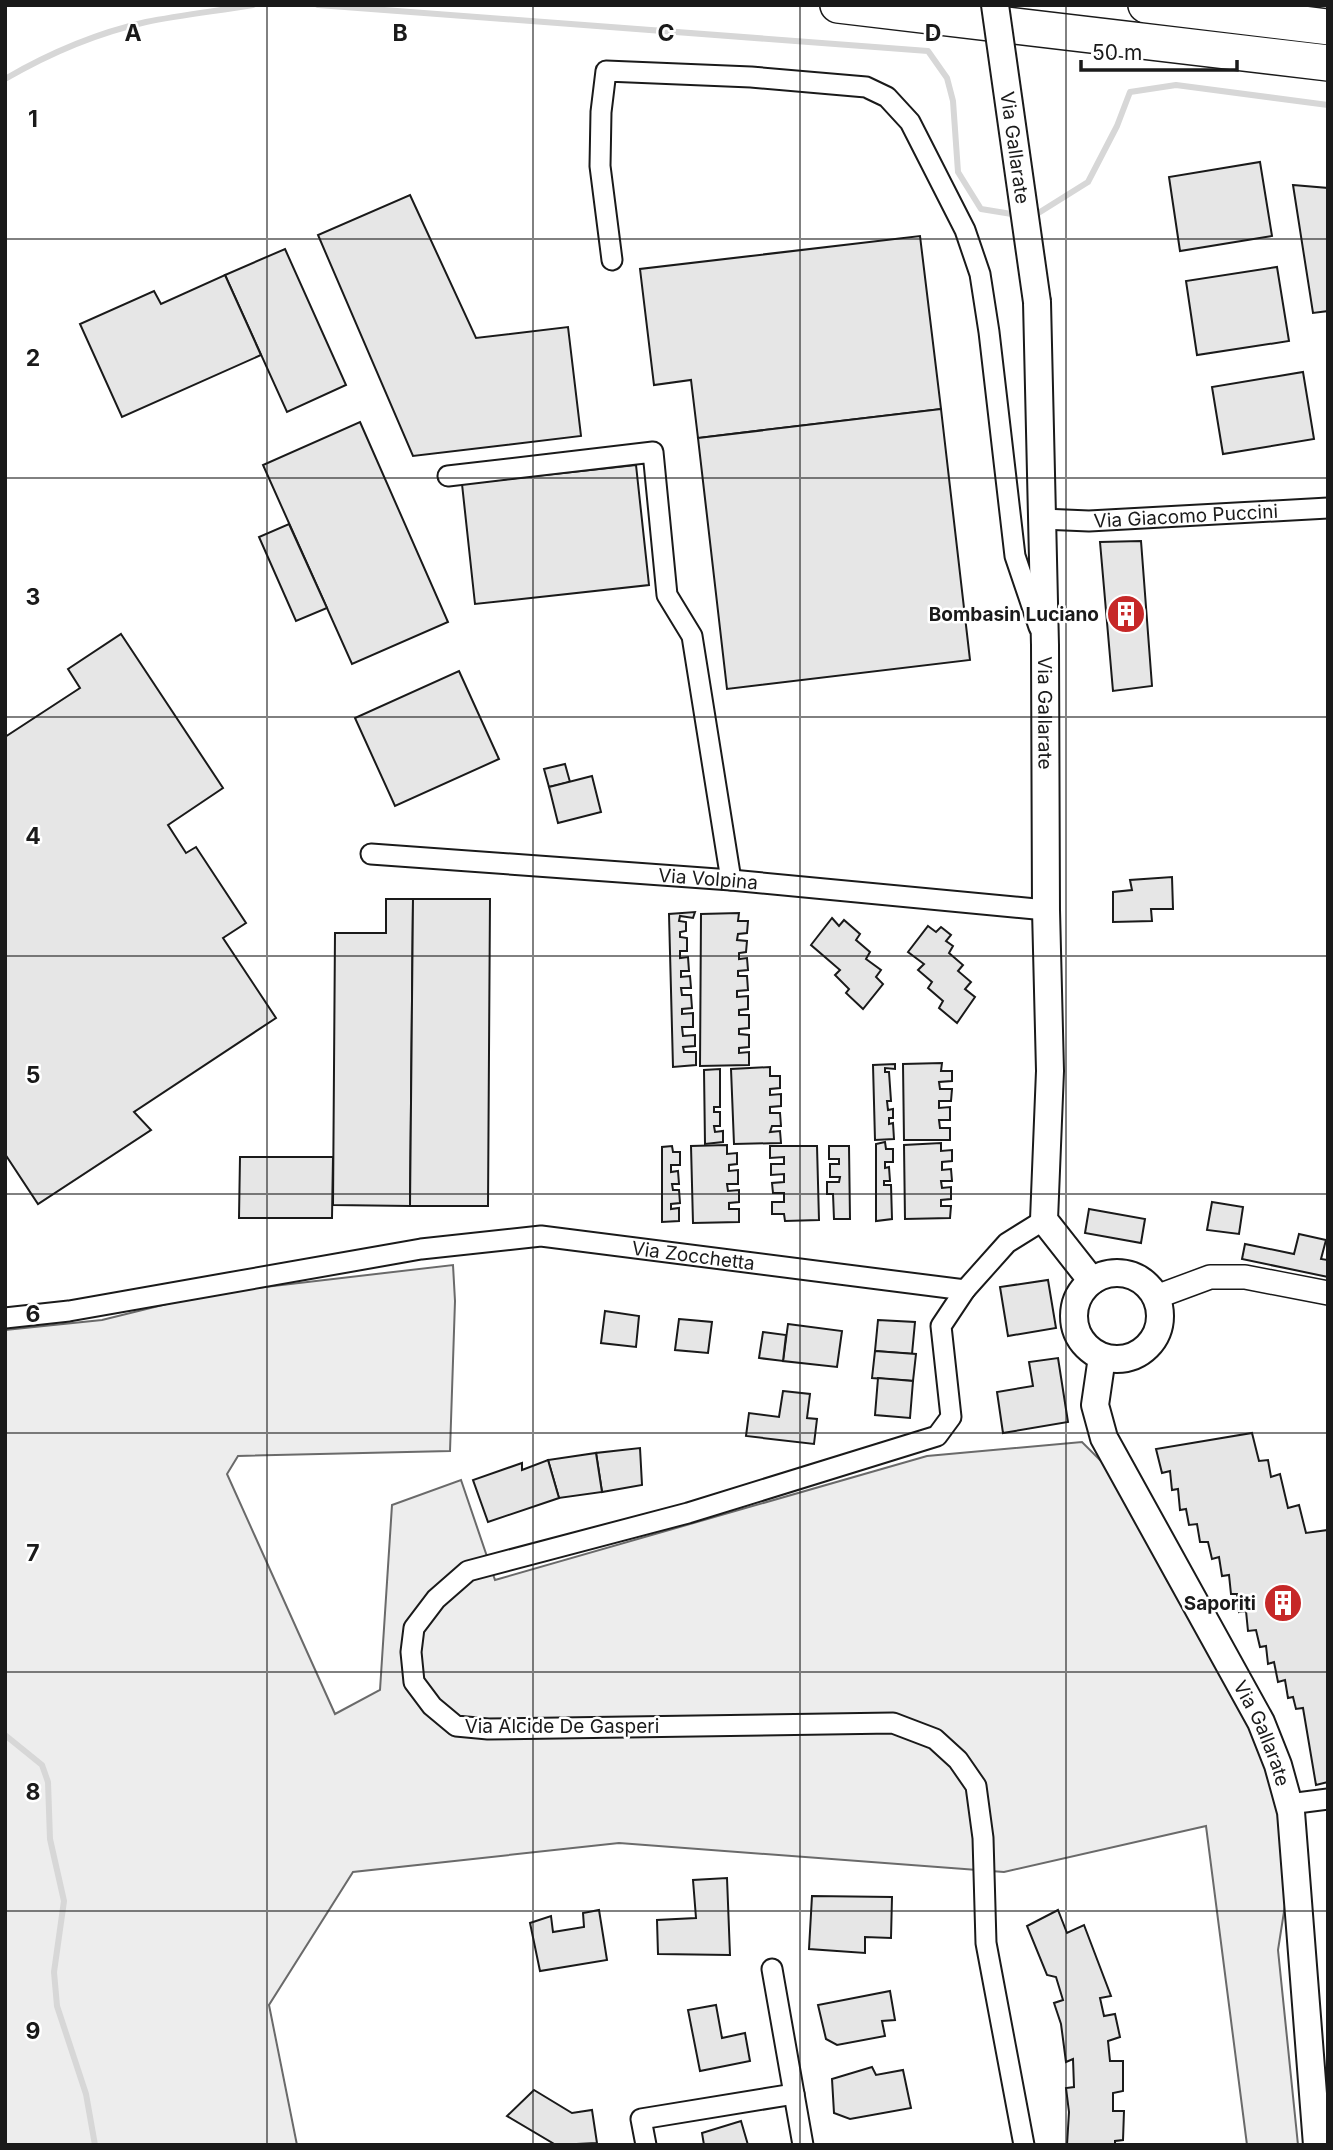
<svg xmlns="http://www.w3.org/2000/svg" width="1333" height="2150" font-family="Inter,sans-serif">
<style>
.green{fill:#ededed;stroke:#6a6a6a;stroke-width:2}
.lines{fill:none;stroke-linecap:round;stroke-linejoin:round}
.stream{stroke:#d7d7d7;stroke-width:6}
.building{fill:#e6e6e6;stroke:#1a1a1a;stroke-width:2}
.minor-casing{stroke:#1a1a1a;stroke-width:23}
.tertiary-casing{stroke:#1a1a1a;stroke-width:26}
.secondary-casing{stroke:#1a1a1a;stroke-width:30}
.motorway-casing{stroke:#1a1a1a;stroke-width:38}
.minor{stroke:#fff;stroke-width:19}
.tertiary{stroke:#fff;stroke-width:23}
.secondary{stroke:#fff;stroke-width:26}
.motorway{stroke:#fff;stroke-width:35}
.secondary-bridge-casing{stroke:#1a1a1a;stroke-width:30;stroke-linecap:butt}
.secondary-bridge{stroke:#fff;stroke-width:26}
.grid{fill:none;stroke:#1a1a1a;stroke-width:2;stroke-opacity:0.55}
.labels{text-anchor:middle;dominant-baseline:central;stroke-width:5;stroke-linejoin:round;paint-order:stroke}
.street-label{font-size:19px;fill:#1a1a1a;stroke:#fff}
.poi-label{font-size:19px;font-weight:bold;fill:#1a1a1a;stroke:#fff;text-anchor:end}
.grid-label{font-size:23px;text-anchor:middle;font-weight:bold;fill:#1a1a1a;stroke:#fff;stroke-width:5;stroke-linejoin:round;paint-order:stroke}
</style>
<rect width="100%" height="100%" fill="#fff"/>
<polygon class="green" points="453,1265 455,1301 450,1451 238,1456 227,1474 335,1714 380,1690 392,1505 461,1480 495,1580 927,1456 1082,1442 1107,1467 1168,1582 1221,1665 1254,1730 1284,1812 1291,1867 1278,1950 1298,2145 1247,2145 1206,1826 1004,1872 619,1843 353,1872 269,2005 297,2145 5,2145 5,1330 102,1320 195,1297 231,1291"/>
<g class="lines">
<g class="stream">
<polyline points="318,5 928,51 947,78 953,101 958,172 981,209 1018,215"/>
<path d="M5 79C48 54 97 33 146 22 181 15 217 11 253 5"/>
<polyline points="1032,217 1088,182 1117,126 1130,92 1176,85 1328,105"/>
<polyline points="5,1735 42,1765 48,1782 50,1839 64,1901 54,1972 57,2006 86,2094 95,2145"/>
</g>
</g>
<g class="building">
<polygon points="1260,162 1272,236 1180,251 1169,177"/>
<polygon points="1293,185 1328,188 1328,311 1313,313"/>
<polygon points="410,195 476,338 568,327 581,436 413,456 318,235"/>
<polygon points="920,236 941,409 698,438 691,380 654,385 640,269"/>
<polygon points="285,249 346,385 287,412 225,275"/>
<polygon points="1277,267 1289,341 1197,355 1186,281"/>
<polygon points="225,275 261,355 122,417 80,324 154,291 161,304"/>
<polygon points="1303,372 1314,439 1223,454 1212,387"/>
<polygon points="941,409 970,660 727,689 698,438"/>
<polygon points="360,422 448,622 352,664 263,465"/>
<polygon points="636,465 649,585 475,604 462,484"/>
<polygon points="289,524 327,608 296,621 259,537"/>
<polygon points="1141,541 1152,686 1113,691 1100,542"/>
<polygon points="121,634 223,788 168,825 186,853 196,847 246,923 223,938 276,1018 134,1112 151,1130 38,1204 5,1154 5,737 80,688 68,669"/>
<polygon points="459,671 499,759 395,806 355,718"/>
<polygon points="565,764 570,782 549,787 544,769"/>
<polygon points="592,776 601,812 558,823 549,787"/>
<polygon points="1172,877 1173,909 1151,909 1152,921 1113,922 1113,892 1132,890 1130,880"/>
<polygon points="386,899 413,899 410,1206 333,1205 335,933 386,933"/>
<polygon points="413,899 490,899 488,1206 410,1206"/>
<polygon points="695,912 693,918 680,916 679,921 686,922 686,931 680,932 680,937 687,938 687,951 680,951 680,958 688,957 689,971 681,971 681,977 690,976 691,988 681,988 682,995 691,995 692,1008 682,1009 682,1014 693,1013 693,1027 682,1027 683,1036 695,1035 695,1046 683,1047 684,1052 696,1052 696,1065 673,1067 669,914"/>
<polygon points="739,913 738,921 748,921 747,933 738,934 737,940 747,941 746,952 739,953 739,959 747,958 748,970 738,971 738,976 747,976 748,990 737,991 737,997 748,996 748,1009 739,1010 739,1015 749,1015 749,1028 739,1029 739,1034 749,1035 749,1047 739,1048 739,1053 749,1052 749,1065 700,1066 701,914"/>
<polygon points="832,918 839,926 844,920 860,934 856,940 870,952 866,959 881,970 876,977 883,984 863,1009 846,993 849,989 835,975 840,970 811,945"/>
<polygon points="928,926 936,932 941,927 951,935 946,941 953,946 949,953 963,965 958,971 971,982 965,989 975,997 957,1023 939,1008 943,1001 928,988 932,982 918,970 924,964 908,952"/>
<polygon points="942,1063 941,1071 952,1071 952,1081 939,1082 940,1089 952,1089 951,1101 939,1101 939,1108 950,1107 950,1120 939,1120 940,1128 950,1128 950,1140 904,1140 903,1064"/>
<polygon points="895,1064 895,1069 885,1068 885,1072 889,1072 891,1101 887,1101 888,1110 893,1109 893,1118 889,1118 889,1124 893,1123 894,1139 875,1140 873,1065"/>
<polygon points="770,1067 770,1076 780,1076 780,1088 770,1089 770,1095 781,1094 781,1106 770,1107 770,1113 780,1113 781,1126 772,1126 770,1132 780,1131 781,1143 734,1144 731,1069"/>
<polygon points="720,1069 720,1107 714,1107 714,1112 720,1112 720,1126 714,1126 715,1132 723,1131 723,1142 705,1144 704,1070"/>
<polygon points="885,1142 886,1149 893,1149 893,1162 885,1162 885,1168 889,1167 890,1181 884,1181 884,1185 891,1185 892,1219 876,1221 876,1144"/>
<polygon points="941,1143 941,1151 952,1150 952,1161 942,1162 942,1170 951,1169 952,1181 941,1181 942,1188 951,1187 951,1199 941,1200 941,1206 951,1206 950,1218 905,1219 904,1145"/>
<polygon points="727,1145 727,1154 737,1153 737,1164 729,1165 729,1171 738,1170 738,1184 727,1184 728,1191 739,1190 739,1202 729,1203 729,1209 739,1209 739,1222 693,1223 691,1146"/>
<polygon points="672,1146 673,1152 680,1152 680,1165 671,1165 671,1172 678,1171 679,1184 672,1184 673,1190 679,1190 680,1203 671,1204 671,1209 679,1208 679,1221 662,1222 662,1147"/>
<polygon points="770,1146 817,1146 819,1220 785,1221 784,1214 772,1214 772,1202 784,1202 784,1193 773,1193 772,1183 784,1182 784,1174 771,1175 771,1164 784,1164 784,1157 770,1158"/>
<polygon points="829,1146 849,1146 850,1219 834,1219 833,1194 827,1194 827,1182 839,1182 840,1177 830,1177 830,1164 839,1164 839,1159 829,1159"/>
<polygon points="240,1157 333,1157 332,1218 239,1218"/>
<polygon points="1212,1202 1243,1207 1239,1234 1207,1230"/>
<polygon points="1089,1209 1145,1219 1141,1243 1085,1233"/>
<polygon points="1299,1234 1326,1240 1321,1259 1328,1260 1328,1277 1242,1259 1245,1244 1294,1254"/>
<polygon points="1048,1280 1056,1328 1008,1336 1000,1287"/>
<polygon points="605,1311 639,1316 636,1347 601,1343"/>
<polygon points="679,1319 712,1322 708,1353 675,1350"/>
<polygon points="878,1320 915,1322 912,1354 875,1351"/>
<polygon points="788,1324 842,1331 837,1367 783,1361"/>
<polygon points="763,1332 786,1335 783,1361 759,1358"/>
<polygon points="875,1351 916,1354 913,1381 872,1378"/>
<polygon points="1058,1358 1068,1422 1003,1433 997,1392 1033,1386 1029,1362"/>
<polygon points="878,1378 913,1381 910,1418 875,1415"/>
<polygon points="783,1391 810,1394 807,1418 817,1419 814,1444 746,1436 749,1413 779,1417"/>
<polygon points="1252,1433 1259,1461 1268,1460 1271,1477 1280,1474 1288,1508 1299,1505 1306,1533 1328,1530 1328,1782 1316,1785 1303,1708 1296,1709 1293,1697 1288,1698 1285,1680 1278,1682 1274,1662 1268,1664 1266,1646 1260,1647 1256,1630 1248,1631 1246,1611 1239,1612 1237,1594 1231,1594 1229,1575 1222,1576 1219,1557 1212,1559 1208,1542 1200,1542 1197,1524 1189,1525 1186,1509 1180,1510 1178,1489 1172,1490 1170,1471 1162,1473 1156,1449"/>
<polygon points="640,1448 642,1485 602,1492 596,1453"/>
<polygon points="596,1453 602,1492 559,1498 548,1460"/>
<polygon points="548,1460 559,1498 488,1522 473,1480 522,1463 522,1470"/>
<polygon points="727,1878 730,1955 658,1954 657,1920 696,1918 693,1880"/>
<polygon points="812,1896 892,1897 891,1938 865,1937 865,1953 809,1949"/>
<polygon points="599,1910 607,1960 540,1971 530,1923 551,1916 553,1932 584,1927 583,1913"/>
<polygon points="1058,1910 1067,1933 1084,1925 1111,1996 1100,1998 1104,2016 1115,2014 1120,2037 1108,2041 1110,2061 1123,2061 1123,2091 1113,2093 1113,2111 1124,2111 1123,2140 1115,2141 1115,2145 1067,2145 1069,2112 1066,2088 1074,2087 1073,2059 1066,2062 1061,2024 1054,2003 1063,2000 1056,1977 1047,1975 1027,1926"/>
<polygon points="890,1991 895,2020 882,2021 885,2036 837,2045 826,2039 818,2005"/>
<polygon points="716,2005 722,2038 745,2033 750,2061 700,2071 688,2010"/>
<polygon points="872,2067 876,2075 903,2070 911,2108 850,2119 834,2113 832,2079"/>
<polygon points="534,2090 572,2113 592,2110 597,2143 556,2145 507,2116"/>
<polygon points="741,2121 748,2145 704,2145 702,2133"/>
</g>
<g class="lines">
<defs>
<g id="minor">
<polyline points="612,260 600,166 601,112 606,71 751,77 866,87 887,97 910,122 965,230 980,274 989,332 1015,556 1039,627"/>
<polyline points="448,476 653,452 667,595 692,636 731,880"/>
<path id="s1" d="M1042 519 1089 521 1328 508"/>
<path id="s2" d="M371 854 731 880 1046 910"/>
<path id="s3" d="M5 1318 69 1311 421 1249 541 1236 965 1290"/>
<polyline points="1289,1804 1328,1799"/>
<polyline points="772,1969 803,2145"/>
<polyline points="646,2145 641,2119 794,2094"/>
<polyline points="1024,2145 986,1943 983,1838 976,1786 958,1760 935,1739 893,1723 488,1729 456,1726 432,1706 414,1682 411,1652 414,1628 436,1599 468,1571 688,1513 937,1436 951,1417 941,1326 965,1290 1007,1243 1044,1220"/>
</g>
<polyline id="tertiary" points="1156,1297 1210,1277 1245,1277 1328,1293"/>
<g id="secondary">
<path id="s4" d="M1037 302 1045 645 1046 910 1050 1071 1044 1220 1092 1281"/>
<circle cx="1117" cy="1316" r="43"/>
<path id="s5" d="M1102 1357 1095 1405 1104 1438 1261 1722 1278 1765 1291 1812 1317 2145"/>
</g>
<g id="motorway">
<polyline points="838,5 1328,63"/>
<polyline points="1146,5 1328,27"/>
</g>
</defs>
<use href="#minor" class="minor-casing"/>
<use href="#tertiary" class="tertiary-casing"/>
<use href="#secondary" class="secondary-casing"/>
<use href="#motorway" class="motorway-casing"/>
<use href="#minor" class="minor"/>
<use href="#tertiary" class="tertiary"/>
<use href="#secondary" class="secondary"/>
<use href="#motorway" class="motorway"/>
<defs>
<g id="secondary-bridge">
<path id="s6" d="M995 5 1037 302"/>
</g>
</defs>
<use href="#secondary-bridge" class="secondary-bridge-casing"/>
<use href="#secondary-bridge" class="secondary-bridge"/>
</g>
<path class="grid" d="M267 5V2145M533 5V2145M800 5V2145M1066 5V2145M5 239H1328M5 478H1328M5 717H1328M5 956H1328M5 1194H1328M5 1433H1328M5 1672H1328M5 1911H1328"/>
<defs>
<symbol id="building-disc" viewBox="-11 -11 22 22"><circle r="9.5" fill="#c62828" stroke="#fff"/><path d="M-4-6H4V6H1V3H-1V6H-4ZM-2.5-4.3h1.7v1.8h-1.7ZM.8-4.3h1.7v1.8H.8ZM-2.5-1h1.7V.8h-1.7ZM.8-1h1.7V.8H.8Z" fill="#fff"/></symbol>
</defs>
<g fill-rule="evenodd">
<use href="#building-disc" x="1104" y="592" width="44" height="44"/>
<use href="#building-disc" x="1261" y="1581" width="44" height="44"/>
</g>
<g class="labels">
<g class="street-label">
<text stroke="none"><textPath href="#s6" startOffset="144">Via Gallarate</textPath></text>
<text stroke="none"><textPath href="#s1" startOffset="144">Via Giacomo Puccini</textPath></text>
<text stroke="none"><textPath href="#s4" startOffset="411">Via Gallarate</textPath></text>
<text stroke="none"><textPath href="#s2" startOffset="338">Via Volpina</textPath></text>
<text stroke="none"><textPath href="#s3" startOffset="696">Via Zocchetta</textPath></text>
<text x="562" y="1726">Via Alcide De Gasperi</text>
<text stroke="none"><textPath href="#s5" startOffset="418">Via Gallarate</textPath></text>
</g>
<g class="poi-label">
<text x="1099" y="614">Bombasin Luciano</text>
<text x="1256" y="1603">Saporiti</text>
</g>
</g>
<g class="grid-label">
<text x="133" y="41">A</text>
<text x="400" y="41">B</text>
<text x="666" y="41">C</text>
<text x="933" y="41">D</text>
<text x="33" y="127">1</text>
<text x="33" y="366">2</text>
<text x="33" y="605">3</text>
<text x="33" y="844">4</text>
<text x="33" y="1083">5</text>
<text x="33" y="1322">6</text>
<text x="33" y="1561">7</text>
<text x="33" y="1800">8</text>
<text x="33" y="2039">9</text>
</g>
<rect width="1333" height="2150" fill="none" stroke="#1a1a1a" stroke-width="14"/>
<path d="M1081 60v10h156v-10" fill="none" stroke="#1a1a1a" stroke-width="3.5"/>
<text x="1092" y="60" font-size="21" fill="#1a1a1a" stroke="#ffffff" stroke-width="5" paint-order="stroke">50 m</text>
</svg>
